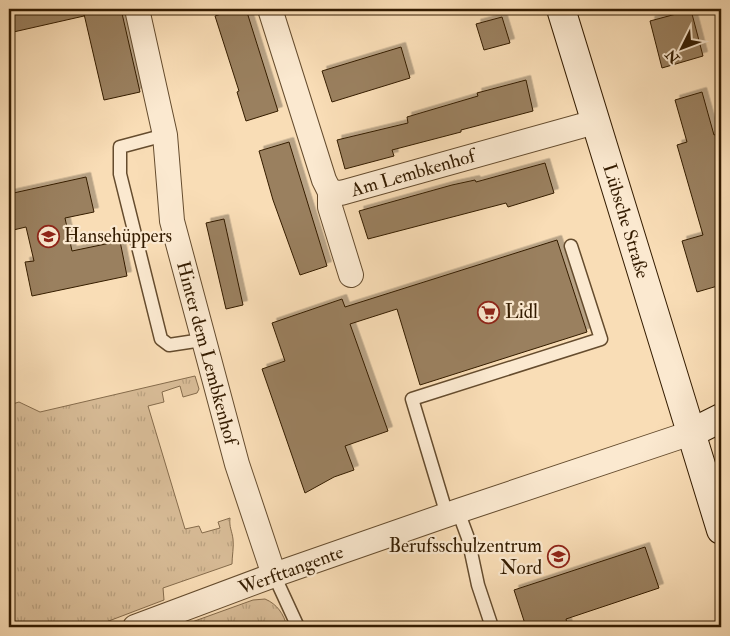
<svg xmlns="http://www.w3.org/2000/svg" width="730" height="636" font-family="'IM FELL Double Pica',serif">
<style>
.grass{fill:url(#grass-tufts);stroke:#866c4c}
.building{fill:#9a805f;stroke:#341c01;filter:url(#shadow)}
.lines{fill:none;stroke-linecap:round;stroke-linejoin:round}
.lane-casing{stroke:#654c2e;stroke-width:15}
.street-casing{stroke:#654c2e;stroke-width:26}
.secondary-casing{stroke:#341c01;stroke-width:30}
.lane{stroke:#fbe9d0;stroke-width:12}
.street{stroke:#fbe9d0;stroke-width:24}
.secondary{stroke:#fbe9d0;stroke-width:28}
.labels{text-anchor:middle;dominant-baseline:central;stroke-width:4.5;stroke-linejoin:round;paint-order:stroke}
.street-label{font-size:19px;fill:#341c01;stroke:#fbe9d0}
.poi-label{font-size:19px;fill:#341c01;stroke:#fbe9d0;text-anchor:start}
</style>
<defs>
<pattern id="grass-tufts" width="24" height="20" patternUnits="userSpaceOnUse" patternTransform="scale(1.25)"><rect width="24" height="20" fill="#d8bc97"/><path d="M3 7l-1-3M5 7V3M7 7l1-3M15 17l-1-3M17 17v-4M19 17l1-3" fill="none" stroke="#baa180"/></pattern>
<filter id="shadow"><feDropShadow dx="4.5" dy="-4.5" stdDeviation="0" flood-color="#0004"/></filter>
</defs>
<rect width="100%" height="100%" fill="#f9ddb6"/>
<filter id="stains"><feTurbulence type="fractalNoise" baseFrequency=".004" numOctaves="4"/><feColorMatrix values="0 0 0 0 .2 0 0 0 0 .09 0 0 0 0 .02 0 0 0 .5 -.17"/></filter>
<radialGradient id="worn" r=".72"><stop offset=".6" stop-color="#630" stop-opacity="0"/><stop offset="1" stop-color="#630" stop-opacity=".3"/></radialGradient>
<g class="grass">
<path d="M195 376 199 389 197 393 183 397 180 386 162 392 164 402 148 406 185 529 199 526 202 533 220 528 218 522 230 518C229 527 232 531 233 539 234 546 232 557 232 564L163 588 164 600 93 627H9V405L19 402 40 412Z"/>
<path d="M265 599C277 604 284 614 287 627H178L253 600Z"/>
</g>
<g class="building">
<polygon points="9,9 121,9 140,92 104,100 84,14 84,16 9,33"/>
<polygon points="237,9 246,9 278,111 246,121 237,92 239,91 215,16"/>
<polygon points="691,10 703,56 662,68 650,21"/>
<polygon points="502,17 510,43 484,50 476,24"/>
<polygon points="401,47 410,78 332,102 322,71"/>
<polygon points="526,80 533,111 461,130 461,132 392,150 394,156 345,169 337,140 408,123 407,117 478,96 477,93"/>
<polygon points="702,92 714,135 721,133 721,285 697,292 682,241 703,235 677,145 687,142 675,100"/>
<polygon points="289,142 327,266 300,275 273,200 259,151"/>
<polygon points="545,163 554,193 508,207 506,203 368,239 359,211 452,185 475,180 476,182"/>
<polygon points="86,177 94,212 65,218 72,251 120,241 127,276 32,296 25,262 34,261 26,227 9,231 9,194"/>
<polygon points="224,219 243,305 226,309 206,223"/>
<polygon points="557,240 587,332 420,385 397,309 350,324 388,431 345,446 354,470 334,477 305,493 262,369 285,361 272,323 342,299 345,307"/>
<polygon points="645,547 659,588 566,619 568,627 526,627 514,590"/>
</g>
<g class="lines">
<defs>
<g id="lane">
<polyline points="165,135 120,147 120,174 161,339 169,345 202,340"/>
<polyline points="458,511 468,538 478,585 492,627"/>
<polyline points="447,515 412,399 601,339 571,246"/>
<polyline points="274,575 298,627"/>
</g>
<g id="street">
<polyline points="137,9 165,135 172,221 237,464 274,575"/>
<polyline points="270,9 324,180 330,192 330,207 351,275"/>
<polyline points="330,192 341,193 595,122"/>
<polyline points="135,627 274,575 458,511 691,433"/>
</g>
<g id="secondary">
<polyline points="561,9 721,530"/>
<polyline points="691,433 721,418"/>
</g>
</defs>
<use href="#lane" class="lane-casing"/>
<use href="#street" class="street-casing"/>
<use href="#secondary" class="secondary-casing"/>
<use href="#lane" class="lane"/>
<use href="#street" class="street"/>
<use href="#secondary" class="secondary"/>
</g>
<defs>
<symbol id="school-ring" viewBox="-11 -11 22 22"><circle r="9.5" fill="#fbe9d0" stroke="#8f2418" stroke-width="1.5"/><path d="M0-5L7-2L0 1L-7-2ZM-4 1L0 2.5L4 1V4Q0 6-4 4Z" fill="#8f2418"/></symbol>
<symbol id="supermarket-ring" viewBox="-11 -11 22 22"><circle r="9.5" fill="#fbe9d0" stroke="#8f2418" stroke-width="1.5"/><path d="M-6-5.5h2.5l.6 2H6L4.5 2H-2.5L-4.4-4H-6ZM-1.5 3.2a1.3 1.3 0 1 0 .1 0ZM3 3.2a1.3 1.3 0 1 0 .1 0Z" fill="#8f2418"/></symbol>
</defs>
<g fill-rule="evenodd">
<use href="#school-ring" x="36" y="224" width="25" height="25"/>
<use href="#supermarket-ring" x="476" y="300" width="25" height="25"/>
<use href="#school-ring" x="546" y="544" width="25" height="25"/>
</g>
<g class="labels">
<g class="street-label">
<text transform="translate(413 173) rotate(-16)">Am Lembkenhof</text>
<text transform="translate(626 221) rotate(73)">Lübsche Straße</text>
<text transform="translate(207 353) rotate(75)">Hinter dem Lembkenhof</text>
<text transform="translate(291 570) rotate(-20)">Werfttangente</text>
</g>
<g class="poi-label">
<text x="64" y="236">Hansehüppers</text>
<text x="505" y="312">Lidl</text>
<text x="542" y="546" text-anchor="end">Berufsschulzentrum<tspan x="542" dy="22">Nord</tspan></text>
</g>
</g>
<rect width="730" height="636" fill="none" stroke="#f9ddb6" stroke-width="30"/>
<rect x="10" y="10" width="710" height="616" fill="none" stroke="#341c01" stroke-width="2.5"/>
<rect x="15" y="15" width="700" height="606" fill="none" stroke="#341c01"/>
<g transform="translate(682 48) rotate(228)" stroke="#fbe9d0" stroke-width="4" paint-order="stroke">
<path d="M0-4L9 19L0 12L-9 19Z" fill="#341c01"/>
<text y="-8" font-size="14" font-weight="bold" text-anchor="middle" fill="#341c01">N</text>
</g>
<rect width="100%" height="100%" filter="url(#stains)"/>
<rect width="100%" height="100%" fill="url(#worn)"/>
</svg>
